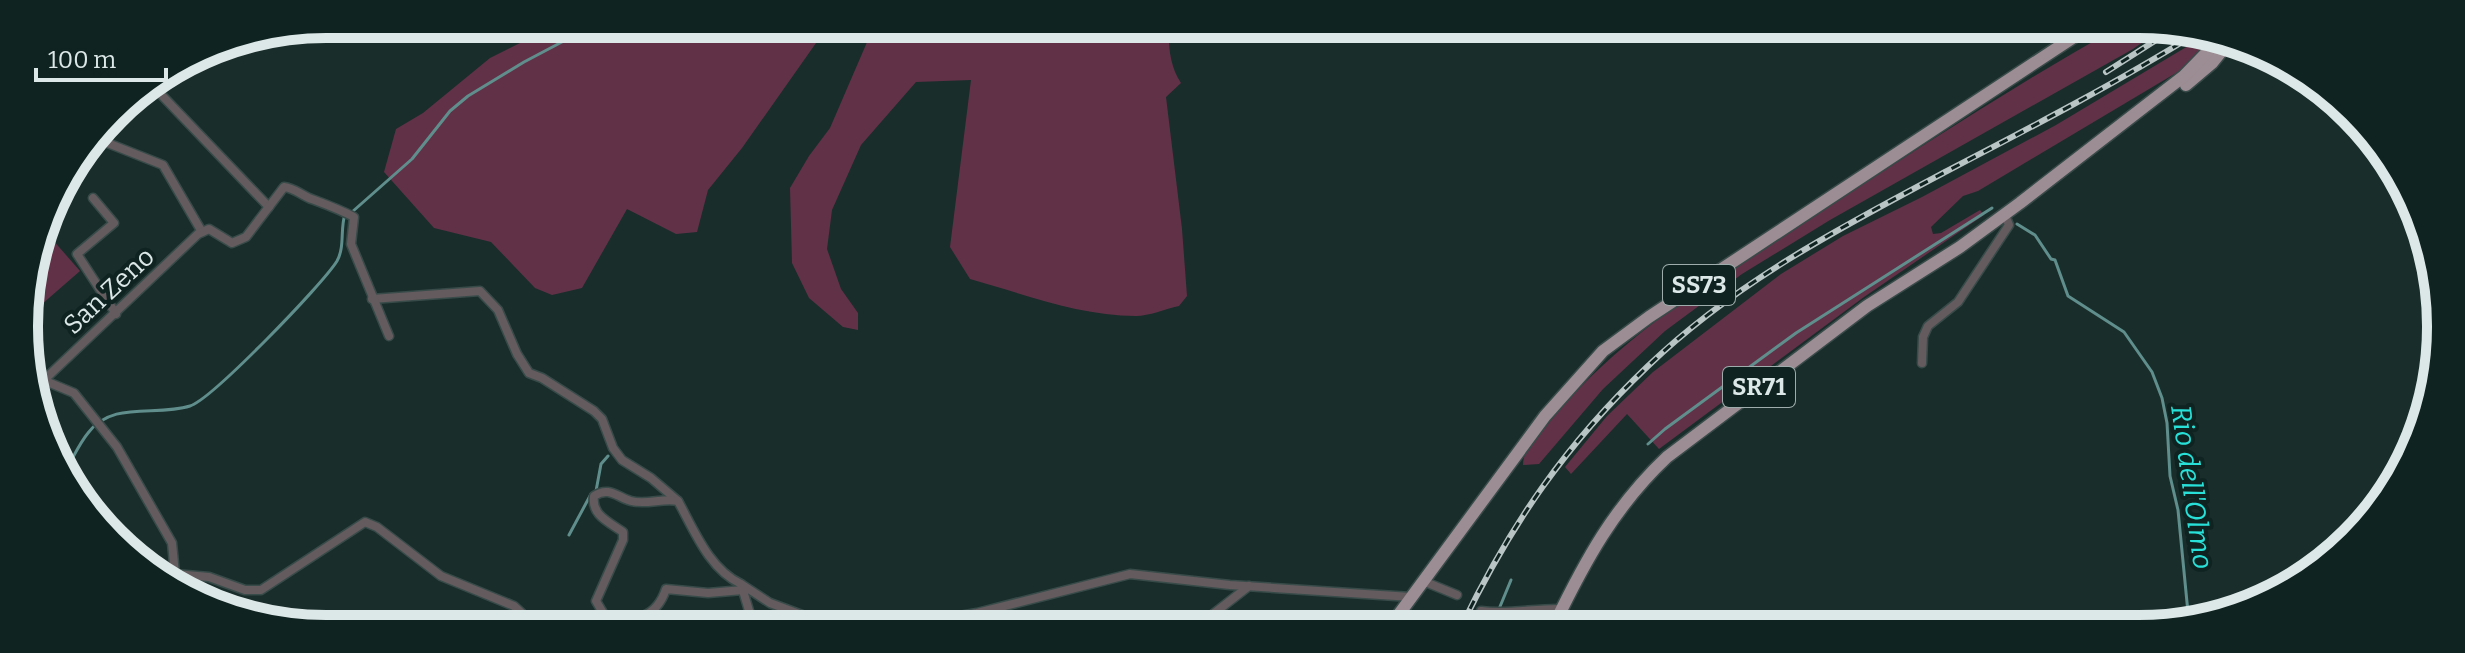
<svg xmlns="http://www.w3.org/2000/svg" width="2465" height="653" font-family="Bitter,serif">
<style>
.green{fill:#613148}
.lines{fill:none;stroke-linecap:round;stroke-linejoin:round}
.stream{stroke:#5f8e8c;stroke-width:3}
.pedestrian-casing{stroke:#384b49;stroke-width:9}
.minor-casing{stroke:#384b49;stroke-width:11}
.primary-casing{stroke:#384b49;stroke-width:15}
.pedestrian{stroke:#635b5e;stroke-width:6}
.minor{stroke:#635b5e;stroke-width:8}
.primary{stroke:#9c8c93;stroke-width:12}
.rail-casing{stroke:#b8c5c4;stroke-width:6}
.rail{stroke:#0f2321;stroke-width:3;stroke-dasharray:9;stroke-linecap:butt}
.labels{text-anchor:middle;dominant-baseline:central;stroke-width:8;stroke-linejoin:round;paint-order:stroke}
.shield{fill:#0f2321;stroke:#9eadac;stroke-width:2}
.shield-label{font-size:24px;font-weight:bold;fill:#dce8e7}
.street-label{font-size:26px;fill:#dce8e7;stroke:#0f2321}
.water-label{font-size:28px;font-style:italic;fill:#28e0d8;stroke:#0f2321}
.rim{fill:none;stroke:#dce8e7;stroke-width:10}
</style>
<rect width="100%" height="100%" fill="#192d2b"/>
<g class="green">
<polygon points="556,25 828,26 742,148 708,190 697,232 676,234 627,209 582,288 552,295 535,288 491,242 434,228 384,172 396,129 423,113 490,58"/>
<path d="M874 26 1169 27C1168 45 1170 67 1181 83L1166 97 1182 229 1187 296 1179 306C1165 309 1149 316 1136 316 1080 316 1024 294 970 279L950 247 971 80 916 82 861 145 832 210 827 249 841 289 858 313V330L843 327 809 298 792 263 790 188 809 156 830 128Z"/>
<path d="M2115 29 2160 30 2133 49 1830 220 1742 274 1665 331 1603 389 1539 464 1523 465C1523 450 1535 440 1544 429 1617 335 1721 275 1820 212 1917 149 2014 86 2115 29Z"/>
<polygon points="2198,30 2207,34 2209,43 2205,49 2181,70 1978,191 1963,196 1931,227 1933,234 1941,233 1980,210 1984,215 1864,297 1659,449 1627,414 1571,474 1565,467 1607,416 1653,372 1781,274 1843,236 1922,197 2056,125 2203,37"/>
<polygon points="45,231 80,271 26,318 25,306"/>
</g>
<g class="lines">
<g class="stream">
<path d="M50 213C72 190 90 168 99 137"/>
<polyline points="2017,224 2035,235 2051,259 2055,260 2068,296 2124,332 2152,372 2162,398 2167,423 2170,476 2178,510 2189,623"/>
<polyline points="1648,444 1665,429 1796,333 1992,208"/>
<path d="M66 470C73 458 79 444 88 433 113 400 155 417 190 406 212 399 323 284 337 261 345 247 340 229 345 214L352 212 412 159 450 111 468 96 524 62 594 25"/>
<polyline points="569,535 591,494 596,491 601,464 608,456"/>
<polyline points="1499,609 1511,580"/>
</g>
<defs>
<polyline id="pedestrian" points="1474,625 1481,611"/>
<g id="minor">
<polyline points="151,84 269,207"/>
<polyline points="101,132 105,142 163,165 202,232"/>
<polyline points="93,198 114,223 77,254 116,314"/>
<polyline points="372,299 480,291 498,310 517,354 529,373 542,378 594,411 602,419 613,448 622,460 651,478 678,501"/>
<polyline points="1922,363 1923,337 1928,326 1958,302 2009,225 2005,215"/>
<polyline points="31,375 74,393 117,447 172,543 175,574 171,583"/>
<path d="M44 380 198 234 209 229 232 243 246 237 284 187C294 188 300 194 309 198 325 204 339 209 354 217L351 244 389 336"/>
<polyline points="175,574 209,577 245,590 261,590 365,522 377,527 441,576 514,606 526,617 542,624"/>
<polyline points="1423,581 1457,595"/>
<path d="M1481 611C1508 615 1535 608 1562 609"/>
<path d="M606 618C635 621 656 619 666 589L708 593 743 590"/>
<path d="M595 624 606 618 596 601 623 540V532C609 522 591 515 594 496 609 486 617 497 631 501 646 505 663 498 678 501 694 530 709 569 741 584"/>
<polyline points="753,624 741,584 770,603 826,624"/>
<polyline points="914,624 977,613 1130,574 1230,585 1411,597"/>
<polyline points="1199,625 1249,586"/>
</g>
<g id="primary">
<polyline points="2186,85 2212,63 2228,43"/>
<polyline points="1391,625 1545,416 1603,351 1649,317 2086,29"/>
<path d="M1554 625C1585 561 1614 507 1667 457L1867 306 1960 247 2020 203 2184 76 2220 39"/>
</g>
</defs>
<use href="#pedestrian" class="pedestrian-casing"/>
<use href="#minor" class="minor-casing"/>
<use href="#primary" class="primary-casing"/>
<use href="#pedestrian" class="pedestrian"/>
<use href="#minor" class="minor"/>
<use href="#primary" class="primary"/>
<defs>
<g id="rail">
<polyline points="2106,72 2172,30"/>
<path d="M1462 625C1511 524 1566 444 1648 366 1734 283 1843 226 1947 171 2032 127 2116 83 2197 33"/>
</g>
</defs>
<use href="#rail" class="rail-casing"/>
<use href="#rail" class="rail"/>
</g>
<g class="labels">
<g class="shield">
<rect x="1663" y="265" width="72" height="40" rx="6"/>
<rect x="1723" y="367" width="72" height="40" rx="6"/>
</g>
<g class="shield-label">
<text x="1699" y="285">SS73</text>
<text x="1759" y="387">SR71</text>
</g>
<g class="street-label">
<text transform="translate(109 291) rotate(-43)">San Zeno</text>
</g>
<g class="water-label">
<text transform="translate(2192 487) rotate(82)">Rio dell'Olmo</text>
</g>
</g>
<path d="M0 0H2465V653H0ZM326 38H2139A288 288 0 0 1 2427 326V327A288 288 0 0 1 2139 615H326A288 288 0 0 1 38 327V326A288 288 0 0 1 326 38Z" fill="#0f2321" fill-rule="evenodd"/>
<path class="rim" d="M326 38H2139A288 288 0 0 1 2427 326V327A288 288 0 0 1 2139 615H326A288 288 0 0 1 38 327V326A288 288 0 0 1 326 38Z"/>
<path d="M36 68v12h130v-12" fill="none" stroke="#dce8e7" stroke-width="4"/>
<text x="48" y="68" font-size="24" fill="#dce8e7" stroke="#0f2321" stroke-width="6" paint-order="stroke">100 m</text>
</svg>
